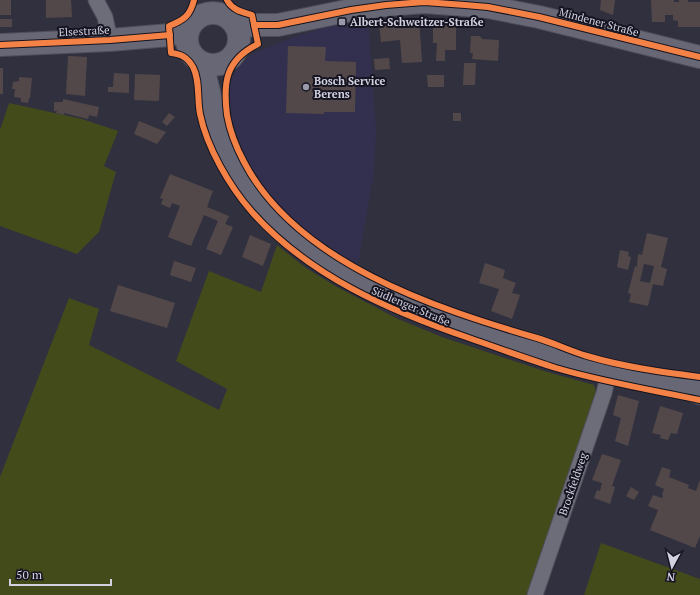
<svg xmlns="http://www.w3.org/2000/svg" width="700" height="595" font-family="'PT Serif',serif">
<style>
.built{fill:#32304e}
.green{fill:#434b1b}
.building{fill:#534849;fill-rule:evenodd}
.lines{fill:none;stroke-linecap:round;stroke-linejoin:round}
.street-casing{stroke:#4e4e5a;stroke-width:17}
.secondary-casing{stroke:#4e4e5a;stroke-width:24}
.street{stroke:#6d6d79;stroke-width:15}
.secondary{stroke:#686775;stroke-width:22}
.cycleway-casing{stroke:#151420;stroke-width:8}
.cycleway{stroke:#f48246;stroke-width:6}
.poi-dot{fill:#9999a9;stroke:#151420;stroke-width:1.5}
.labels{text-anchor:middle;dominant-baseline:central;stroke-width:4;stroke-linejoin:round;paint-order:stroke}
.poi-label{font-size:11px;font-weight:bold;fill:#d1d1e2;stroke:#151420;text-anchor:start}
.street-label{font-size:11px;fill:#d1d1e2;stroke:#151420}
</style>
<rect width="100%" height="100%" fill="#31303e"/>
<polygon class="built" points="368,17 376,130 374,172 358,264 335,252 312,236 292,219 263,188 251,168 242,149 234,128 229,97 231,79 238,67 251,55 272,45 315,30"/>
<g class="green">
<polygon points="9,103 82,119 118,131 104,166 116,172 99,232 77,254 0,226 0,130"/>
<polygon points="277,245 306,268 337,287 398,319 442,337 544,371 594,385 597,397 528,595 0,595 0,477 69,298 99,309 89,345 219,410 227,389 176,361 209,271 261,292"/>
<polygon points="601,543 700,579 700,595 584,595"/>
</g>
<g class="building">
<rect x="0" y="0" width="11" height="15"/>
<polygon points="46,0 71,0 72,17 46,18"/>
<polygon points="601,0 615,0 613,15 600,10"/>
<polygon points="651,0 674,0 674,2 679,2 679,0 688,0 688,2 700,2 700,27 678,27 678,21 673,20 673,15 665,15 665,22 652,22"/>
<rect x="0" y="19" width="12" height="8"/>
<polygon points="419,19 422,62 402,63 400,40 381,42 379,23"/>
<polygon points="433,25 456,25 456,50 445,50 445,61 436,61 437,43 433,43"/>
<polygon points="471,36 480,36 482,39 499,40 498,61 472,59 473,53 470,53"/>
<polygon points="288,46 326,47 325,61 356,62 355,112 324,112 324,114 286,113"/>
<polygon points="68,56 87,57 85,96 66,94"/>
<polygon points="389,58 390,69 375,70 374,59"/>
<polygon points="464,63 476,63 475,85 463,85"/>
<rect x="0" y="68" width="3" height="26"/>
<polygon points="114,73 129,74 129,93 108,92 108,87 113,87"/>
<polygon points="135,74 160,75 159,101 134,100"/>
<polygon points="427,75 444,75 444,87 428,87"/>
<polygon points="19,77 32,78 30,98 29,98 28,103 21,102 21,98 14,97 15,89 12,89 13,82 19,81"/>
<polygon points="63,99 99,107 97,117 89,115 88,119 64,113 64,115 56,113 57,111 54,111 54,102 63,102"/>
<polygon points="169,113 175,117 167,126 162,122"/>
<rect x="453" y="113" width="8" height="8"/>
<polygon points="139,121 166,132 157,144 134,134"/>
<polygon points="170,174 213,191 207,207 229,216 225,224 233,227 221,255 206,249 218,221 204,215 191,246 168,237 180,206 172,203 170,208 161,204 163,199 160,198"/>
<path d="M647 233 668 238 661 267 667 269 663 286 653 284 648 306 629 302 631 294 628 293 635 266 637 267 638 254 642 255ZM644 264 654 266 650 283 640 281Z"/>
<polygon points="250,235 271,244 263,266 242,257"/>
<polygon points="620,250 629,252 628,256 631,257 628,270 617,267"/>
<polygon points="174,261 196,268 191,282 170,275"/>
<polygon points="485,263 505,270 503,278 516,283 512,293 520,295 512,319 491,311 499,289 479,283"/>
<polygon points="118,285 175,303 167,328 110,311"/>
<polygon points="618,395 639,401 628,446 615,441 621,418 613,415"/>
<polygon points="660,406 683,413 677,434 671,433 668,440 660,438 661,435 652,433"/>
<polygon points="602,454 621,460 612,486 615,487 610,504 594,498 597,490 600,491 602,483 592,480"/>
<polygon points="662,467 671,470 669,477 689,485 688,488 696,491 700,480 700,536 695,548 650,530 658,510 648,506 653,495 662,498 663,496 662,495 664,489 655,485"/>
<polygon points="631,487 639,492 634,500 626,496"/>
</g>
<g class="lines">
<defs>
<g id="street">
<polyline points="96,0 105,17 110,40"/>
<polyline points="535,595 604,393 609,372"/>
</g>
<g id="secondary">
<circle cx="213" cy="39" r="26"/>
<polyline points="237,28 254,25 278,25 351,10 386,5 424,2 465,5 488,7 539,17 700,57"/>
<polyline points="0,45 110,40 170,35 188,31"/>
<polyline points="202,63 214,112 228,158 255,202 296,241 322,260 361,284 392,300 426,314 520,347 560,359 609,372 687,388 700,393"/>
</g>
</defs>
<use href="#street" class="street-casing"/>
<use href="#secondary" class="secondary-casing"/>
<use href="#street" class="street"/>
<use href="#secondary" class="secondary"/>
<defs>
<g id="cycleway">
<path d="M194 0C190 16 184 20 169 26L171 53C181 54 187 57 193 67 200 80 197 98 200 114 207 148 230 187 252 212 309 276 390 311 469 338 498 348 527 359 556 368 603 382 652 390 700 400"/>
<path d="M227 0C232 10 242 12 252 15L258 44C225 60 223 83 227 115 230 132 236 147 244 162 297 263 434 308 537 338 554 343 570 351 587 356 624 367 662 372 700 377"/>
<polyline points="254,25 278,25 351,10 386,5 424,2 465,5 488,7 539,17 700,57"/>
<polyline points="0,45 110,40 170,35"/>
</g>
</defs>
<use href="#cycleway" class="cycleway-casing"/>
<use href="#cycleway" class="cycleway"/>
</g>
<g class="poi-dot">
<rect x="338" y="18" width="8" height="8" rx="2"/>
<circle cx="306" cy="87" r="4"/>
</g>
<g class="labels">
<g class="poi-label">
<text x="350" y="22">Albert-Schweitzer-Straße</text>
<text x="314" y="81">Bosch Service<tspan x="314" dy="13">Berens</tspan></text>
</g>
<g class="street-label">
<text transform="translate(599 22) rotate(15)">Mindener Straße</text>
<text transform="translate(84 31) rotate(-3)">Elsestraße</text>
<text transform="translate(411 306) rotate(23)">Südlenger Straße</text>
<text transform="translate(573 484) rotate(-71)">Brockfeldweg</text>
</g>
</g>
<g transform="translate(672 567) rotate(187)" stroke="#151420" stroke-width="3" paint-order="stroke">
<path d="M0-3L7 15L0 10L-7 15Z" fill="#d1d1e2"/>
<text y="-6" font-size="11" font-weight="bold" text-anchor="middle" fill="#d1d1e2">N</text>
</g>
<path d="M10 579v6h101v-6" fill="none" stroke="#d1d1e2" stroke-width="2"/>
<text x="16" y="579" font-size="12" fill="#d1d1e2" stroke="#151420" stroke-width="3" paint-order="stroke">50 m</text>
</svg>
